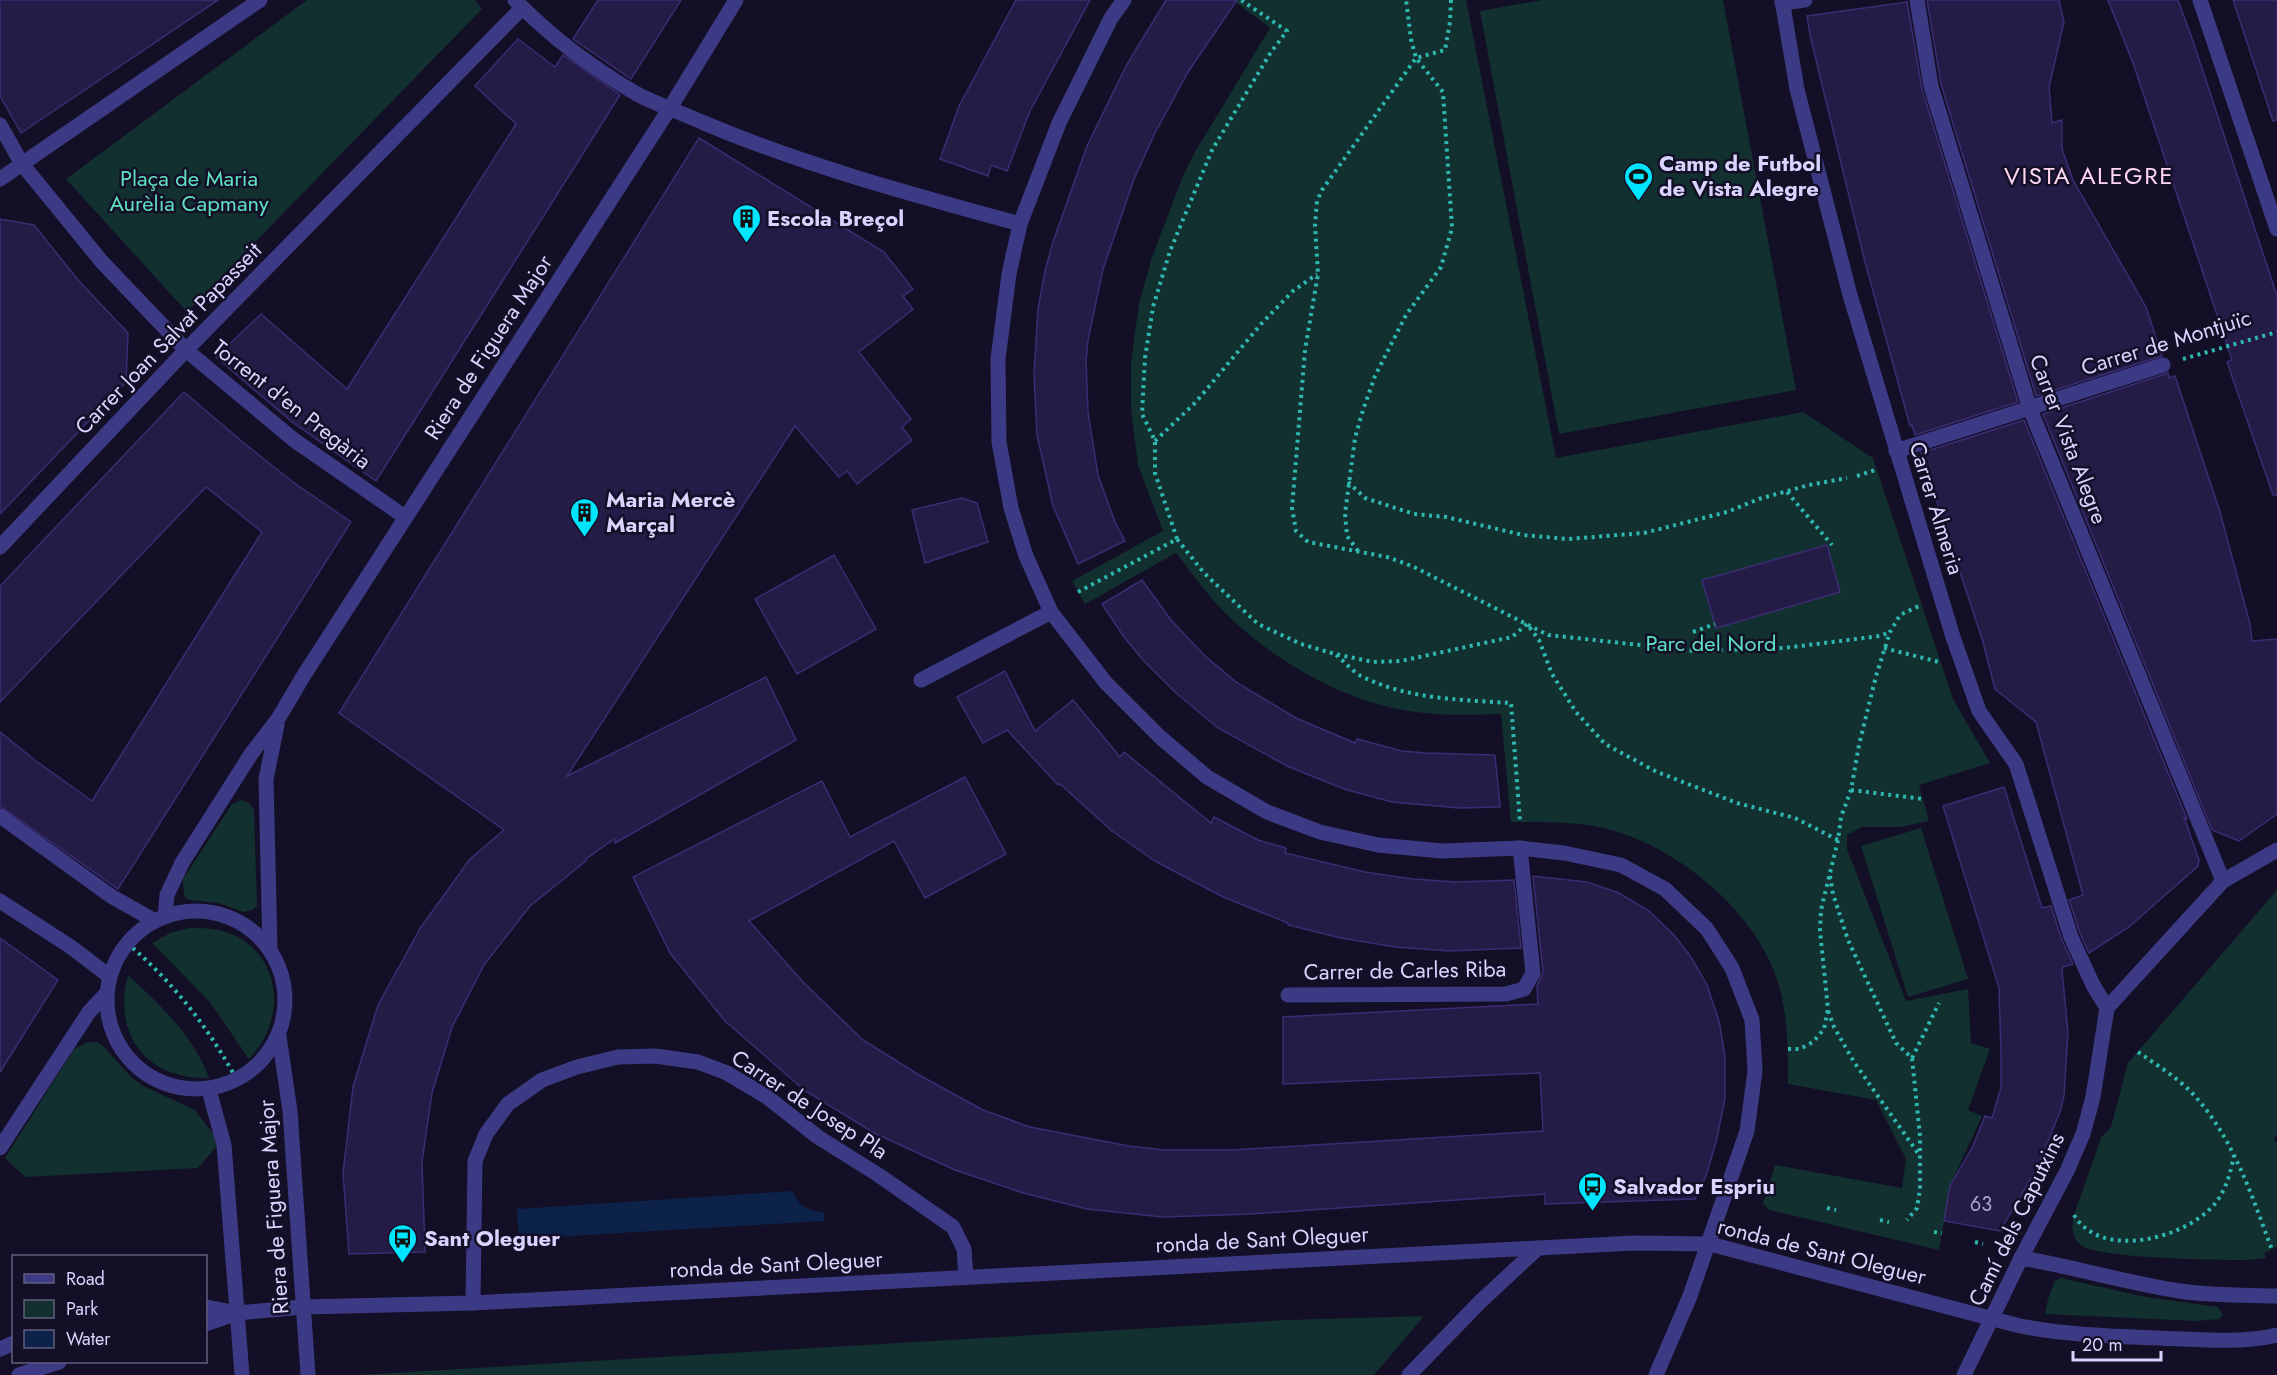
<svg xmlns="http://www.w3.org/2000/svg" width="2277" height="1375" font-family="Jost,sans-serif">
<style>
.green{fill:#12302f}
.water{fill:#0c2248}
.building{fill:#241b47;stroke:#3b2d73;stroke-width:1.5}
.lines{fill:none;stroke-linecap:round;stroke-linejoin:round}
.path{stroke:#2fb8b0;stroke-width:4;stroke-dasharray:3 4.5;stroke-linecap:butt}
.minor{stroke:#3d3a85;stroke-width:15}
.labels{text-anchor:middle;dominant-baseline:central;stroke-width:5;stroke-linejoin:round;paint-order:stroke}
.number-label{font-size:20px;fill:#aca6d1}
.poi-label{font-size:22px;font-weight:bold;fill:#d9d4ff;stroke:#130f26;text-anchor:start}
.park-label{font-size:22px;fill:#5fe0c0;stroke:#130f26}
.street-label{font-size:22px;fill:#d9d4ff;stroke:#130f26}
.neighbourhood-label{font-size:24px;letter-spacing:1.5px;fill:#ffd6f0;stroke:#130f26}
</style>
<rect width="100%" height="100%" fill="#130f26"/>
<g class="green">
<polygon points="307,0 475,0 482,9 187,312 66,179"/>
<path d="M1233 0H1466L1556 458 1803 412 1873 458 1953 699 1990 763 1919 785 1929 821 1900 827H1862L1847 835V849L1906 1001 1968 989 1971 1043 1990 1049 1968 1110 1982 1116 1950 1186 1939 1250 1769 1210 1763 1203 1775 1165 1902 1188 1906 1159 1876 1100 1788 1084C1788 1053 1788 1023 1781 993 1764 919 1685 852 1615 831 1581 821 1546 822 1511 822L1501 714C1470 715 1439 716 1409 711 1339 701 1260 653 1213 600 1200 585 1189 569 1176 553L1085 604 1072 581 1163 531 1138 465 1131 409V363L1139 304 1152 257 1183 176 1195 152 1270 28Z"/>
<polygon points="1542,0 1723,0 1796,390 1559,434 1480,11"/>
<polygon points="241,800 249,803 254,810 257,906 252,910 243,912 219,903 189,900 184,896 183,879 232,804"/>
<polygon points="1921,828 1968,979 1908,997 1861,846"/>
<path d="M2277 890V1134L2273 1139 2277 1143V1247L2264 1253 2266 1258 2247 1260C2219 1260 2099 1259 2081 1245 2070 1237 2072 1226 2074 1215L2101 1138 2111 1127 2128 1063Z"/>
<path d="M189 928C202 928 213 928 226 932 282 951 288 1020 249 1059L209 1001 152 943 170 933Z"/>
<path d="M128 975C160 1005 194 1036 209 1078 147 1080 112 1035 128 975Z"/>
<polygon points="89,1042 97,1042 104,1047 131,1077 143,1086 195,1110 214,1135 216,1147 198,1168 25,1177 5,1158 74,1049"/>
<polygon points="2061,1278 2146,1297 2218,1307 2223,1315 2219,1319 2196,1321 2045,1314 2048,1299 2055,1281"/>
<polygon points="1424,1316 1374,1375 358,1375 1287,1320"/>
</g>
<path class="water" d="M793 1191C797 1206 810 1211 824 1213V1221L519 1239 517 1209Z"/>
<g class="building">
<polygon points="0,0 218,0 21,133 0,96"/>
<polygon points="598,0 681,0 631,79 573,39"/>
<polygon points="1016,0 1090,0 1030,111 1007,171 991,165 988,176 940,159 959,106"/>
<polygon points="1166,0 1237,0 1188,72 1155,133 1134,179 1103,269 1088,340 1086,361 1088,412 1098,475 1115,522 1125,541 1078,564 1053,506 1037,435 1034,375 1038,309 1045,271 1053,242 1087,146 1126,66"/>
<polygon points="1927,0 2059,0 2064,22 2049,87 2052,123 2062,120 2062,149 2073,180 2146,307 2162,356 2036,396 1941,84"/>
<polygon points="2108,0 2178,0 2193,41 2277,296 2277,495 2273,495 2227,362 2232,360 2133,63"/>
<polygon points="2233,0 2277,0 2277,120 2273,121"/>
<polygon points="1907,2 1922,89 2018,402 1915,435 1912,425 1910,426 1865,262 1810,35 1807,16"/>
<polygon points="518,39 555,67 563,55 620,95 376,481 292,422 216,357 261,314 347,389 516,124 475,86"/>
<polygon points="699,138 884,252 913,289 903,296 913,309 859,352 911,419 902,427 912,440 857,484 847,471 839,477 795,426 567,776 766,677 796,740 615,843 614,839 586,859 586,861 530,906 484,965 452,1027 432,1093 422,1162 425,1252 349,1254 343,1173 353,1087 378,1005 421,927 470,859 504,830 339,713"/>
<polygon points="0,219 34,225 78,280 128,333 126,382 0,514"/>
<polygon points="2168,373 2169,378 2175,376 2220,512 2250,624 2252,641 2277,639 2277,814 2239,841 2212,830 2043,414"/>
<polygon points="184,392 245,444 293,482 351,522 118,889 0,806 0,732 36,761 92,801 262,532 206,487 0,702 0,586"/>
<polygon points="2024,420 2187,819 2184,817 2199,860 2198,866 2129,927 2089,953 2080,933 2069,900 2083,895 2036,722 1995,689 1983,642 1921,453"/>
<polygon points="962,498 977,503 988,542 925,563 912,510"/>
<polygon points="1827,545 1840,592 1716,628 1702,580"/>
<polygon points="834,555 876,629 797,674 755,599"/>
<polygon points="1142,580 1171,620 1204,655 1236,682 1296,718 1355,743 1357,739 1402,751 1426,753 1495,755 1500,807 1459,808 1392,802 1344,789 1287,766 1218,728 1176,693 1143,660 1124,637 1102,604"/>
<polygon points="1005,671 1035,731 1073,700 1120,757 1124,752 1211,823 1214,817 1258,840 1286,848 1285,853 1365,872 1413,879 1457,882 1514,880 1521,948 1449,951 1395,947 1341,938 1288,925 1288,923 1223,897 1155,861 1112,831 1060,784 1058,785 1007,730 983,743 957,697"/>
<polygon points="965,777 1006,854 925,898 894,841 749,921 804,983 863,1040 919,1075 983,1110 1030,1127 1129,1146 1164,1150 1232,1150 1543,1131 1540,1073 1283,1084 1283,1017 1538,1004 1537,986 1543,972 1533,876 1587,882 1619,893 1649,911 1674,935 1691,957 1707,985 1719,1021 1725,1056 1725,1099 1716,1142 1706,1176 1695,1199 1545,1204 1545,1194 1250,1214 1163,1217 1087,1209 1023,1193 955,1170 874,1133 804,1090 725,1021 670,953 633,877 822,781 850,837"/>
<polygon points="2004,787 2042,908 2051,906 2062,940 2073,964 2063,967 2062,971 2068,1032 2064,1096 2060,1112 2036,1170 2000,1231 1944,1221 1950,1186 1973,1146 1985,1116 1992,1118 2001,1088 2001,1055 1999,988 1943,806"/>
<polygon points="0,938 58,980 0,1072"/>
</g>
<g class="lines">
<g class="path">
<polyline points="1451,0 1450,22 1445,50 1416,58 1322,190 1317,201 1315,225 1318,274 1305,350 1292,508 1296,531 1308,542 1387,557 1412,566 1548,635 1695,651 1784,648 1880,636 1890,632"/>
<polyline points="2183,359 2277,332"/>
<polyline points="1155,441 1196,402 1261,324 1293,291 1317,274"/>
<polyline points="1857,476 1878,469"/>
<polyline points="1348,482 1365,498 1414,514 1446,517 1523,535 1568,539 1644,533 1727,512 1759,499 1809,485 1847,478"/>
<polyline points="1787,492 1832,545"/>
<polyline points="1177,539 1155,473 1155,441 1142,414 1145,358 1153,307 1170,251 1212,150 1271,52 1287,31 1241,0"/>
<polyline points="1358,551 1347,536 1345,514 1355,438 1363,410 1375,376 1406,315 1441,267 1452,228 1443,92 1416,58 1411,39 1406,0"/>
<polyline points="1078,592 1177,539 1204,573 1258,624 1301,644 1335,654 1373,662 1401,661 1512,637 1527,624 1539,640 1552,674 1576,712 1605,744 1657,772 1737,803 1795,818 1838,840"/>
<polyline points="1693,632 1715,624"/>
<polyline points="1884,648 1939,662"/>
<path d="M1336 655C1344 661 1352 671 1361 676 1406 699 1461 700 1511 703L1520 822"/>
<polyline points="1851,790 1923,799"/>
<polyline points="1830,876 1833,894 1848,940 1896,1043 1912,1058 1920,1136 1920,1189 1917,1208 1907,1220"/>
<path d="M127 943C173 982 208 1027 237 1080"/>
<polyline points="1828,1011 1834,1027 1854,1062 1920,1156"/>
<polyline points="1788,1049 1800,1049 1813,1042 1824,1029 1828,1009 1820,931 1821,910 1838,840 1841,817 1851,790 1859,745 1876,676 1890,632 1900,615 1921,605"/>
<path d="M2138 1052C2157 1065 2178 1078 2193 1094 2233 1137 2252 1196 2272 1250"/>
<polyline points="1912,1058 1939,1003"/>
<polyline points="1827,1208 1836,1210"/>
<path d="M2074 1215C2101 1260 2183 1239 2213 1206 2225 1193 2231 1172 2234 1155"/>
<polyline points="1880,1220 1889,1222"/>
<polyline points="1934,1232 1942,1233"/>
<polyline points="1975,1242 1983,1244"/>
</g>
<g class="minor">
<path d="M515 0C550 36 594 69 637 94 658 105 682 113 704 123 806 166 914 195 1020 224"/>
<polyline points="1124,0 1111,18 1059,123 1020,224 1009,274 998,359 999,442 1011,508 1026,556 1051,612 1106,683 1160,737 1207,777 1267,812 1320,832 1378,845 1442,851 1520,848 1564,853 1621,865 1665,889 1707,929 1732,968 1752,1020 1755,1071 1747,1131 1690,1296 1656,1375"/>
<polyline points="1782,0 1797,89 1850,295 1953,637 1979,711 2016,764 2071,937 2093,985 2107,1008"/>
<polyline points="1917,0 1931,86 2030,409 2223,881"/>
<polyline points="2200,0 2277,229"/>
<polyline points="1782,3 1805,0"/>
<polyline points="0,125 22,164 102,262 186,350 294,440 405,517"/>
<polyline points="0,179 260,0"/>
<polyline points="1896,451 2163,365"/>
<polyline points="0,547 186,350 522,8"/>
<polyline points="921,680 1051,612"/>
<polyline points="0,816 111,896 155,921"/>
<polyline points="0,901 71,947 109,976"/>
<circle cx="196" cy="1000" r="89"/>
<polyline points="165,917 167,895 182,863 251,754 278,719 304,675 670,108 736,0"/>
<polyline points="270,949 266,779 277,725"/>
<polyline points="1288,995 1506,994 1524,989 1533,973 1520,848"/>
<polyline points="2107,1008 2223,881 2277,850"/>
<polyline points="279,1036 290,1111 308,1375"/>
<polyline points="209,1090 224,1145 242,1375"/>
<polyline points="0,1148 89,1012 106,994"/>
<path d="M2021 1258C2074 1267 2127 1283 2180 1291 2212 1296 2245 1295 2277 1296"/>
<polyline points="473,1303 475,1161 486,1134 508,1104 542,1080 577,1067 618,1057 655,1056 698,1062 727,1073 767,1097 818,1137 880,1176 953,1227 964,1249 966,1277"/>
<path d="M206 1307 238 1313 303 1307 473 1303 1634 1243 1710 1244 2016 1325C2063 1335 2110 1336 2158 1338 2197 1339 2239 1344 2277 1335"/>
<polyline points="206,1324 235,1314"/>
<polyline points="0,1349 14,1343"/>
<polyline points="19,1375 59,1362"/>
<polyline points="1409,1375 1480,1302 1538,1248"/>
<polyline points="1964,1375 2021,1258 2067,1171 2083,1134 2093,1097 2107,1008"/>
</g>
</g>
<defs>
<symbol id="stadium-pin" viewBox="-11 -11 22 30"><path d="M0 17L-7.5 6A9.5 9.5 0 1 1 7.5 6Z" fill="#00e5ff" stroke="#130f26"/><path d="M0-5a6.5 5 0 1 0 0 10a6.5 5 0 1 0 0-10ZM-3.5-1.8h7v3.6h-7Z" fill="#111"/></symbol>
<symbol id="building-pin" viewBox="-11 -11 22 30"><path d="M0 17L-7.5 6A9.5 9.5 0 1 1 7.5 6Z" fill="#00e5ff" stroke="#130f26"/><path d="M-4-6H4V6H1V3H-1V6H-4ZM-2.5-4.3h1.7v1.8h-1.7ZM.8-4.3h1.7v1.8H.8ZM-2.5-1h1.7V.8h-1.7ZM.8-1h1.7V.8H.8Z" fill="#111"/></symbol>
<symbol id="bus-pin" viewBox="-11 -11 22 30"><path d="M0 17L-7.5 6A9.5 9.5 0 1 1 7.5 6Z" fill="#00e5ff" stroke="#130f26"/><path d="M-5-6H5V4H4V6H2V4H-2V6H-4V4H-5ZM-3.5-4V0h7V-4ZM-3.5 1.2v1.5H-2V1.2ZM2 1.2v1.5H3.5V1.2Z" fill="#111"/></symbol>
</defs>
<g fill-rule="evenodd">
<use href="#stadium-pin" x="1622" y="160" width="33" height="45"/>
<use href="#building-pin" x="730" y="202" width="33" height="45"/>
<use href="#building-pin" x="568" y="496" width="33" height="45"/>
<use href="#bus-pin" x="1576" y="1170" width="33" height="45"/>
<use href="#bus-pin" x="386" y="1222" width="33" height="45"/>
</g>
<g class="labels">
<g class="number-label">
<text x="1981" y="1204">63</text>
</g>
<g class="poi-label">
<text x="1659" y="163">Camp de Futbol<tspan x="1659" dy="25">de Vista Alegre</tspan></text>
<text x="767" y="218">Escola Breçol</text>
<text x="606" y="499">Maria Mercè<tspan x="606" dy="25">Marçal</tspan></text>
<text x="1613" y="1186">Salvador Espriu</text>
<text x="424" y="1238">Sant Oleguer</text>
</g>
<g class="park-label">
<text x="189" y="178">Plaça de Maria<tspan x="189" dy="25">Aurèlia Capmany</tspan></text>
<text x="1711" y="643">Parc del Nord</text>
</g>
<g class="street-label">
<text transform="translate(168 338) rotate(-46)">Carrer Joan Salvat Papasseit</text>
<text transform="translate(2166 342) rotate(-17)">Carrer de Montjuïc</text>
<text transform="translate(488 347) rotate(-57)">Riera de Figuera Major</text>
<text transform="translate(292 404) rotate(38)">Torrent d'en Pregària</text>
<text transform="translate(2069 439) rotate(69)">Carrer Vista Alegre</text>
<text transform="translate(1937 508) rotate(73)">Carrer Almeria</text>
<text transform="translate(1405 970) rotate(-1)">Carrer de Carles Riba</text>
<text transform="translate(810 1104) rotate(33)">Carrer de Josep Pla</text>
<text transform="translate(273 1207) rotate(-94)">Riera de Figuera Major</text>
<text transform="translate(2016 1219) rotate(-64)">Camí dels Caputxins</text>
<text transform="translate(1262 1239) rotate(-3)">ronda de Sant Oleguer</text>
<text transform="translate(1822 1251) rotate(14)">ronda de Sant Oleguer</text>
<text transform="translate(776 1264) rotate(-3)">ronda de Sant Oleguer</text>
</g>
<g class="neighbourhood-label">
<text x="2089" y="175">VISTA ALEGRE</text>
</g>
</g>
<rect x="12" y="1255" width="195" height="108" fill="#130f26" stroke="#625e7d" stroke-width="1.5"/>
<rect x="24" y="1274" width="30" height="9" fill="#3d3a85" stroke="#625e7d" stroke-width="1.5"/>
<text x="66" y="1285" font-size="18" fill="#d9d4ff">Road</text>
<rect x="24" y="1300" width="30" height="18" fill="#12302f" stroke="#625e7d" stroke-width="1.5"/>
<text x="66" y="1315" font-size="18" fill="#d9d4ff">Park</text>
<rect x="24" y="1330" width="30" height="18" fill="#0c2248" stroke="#625e7d" stroke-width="1.5"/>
<text x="66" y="1345" font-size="18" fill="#d9d4ff">Water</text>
<path d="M2073 1351v9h88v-9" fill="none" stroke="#d9d4ff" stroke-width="3"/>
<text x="2082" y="1351" font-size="18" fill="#d9d4ff" stroke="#130f26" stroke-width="4.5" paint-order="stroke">20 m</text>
</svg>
